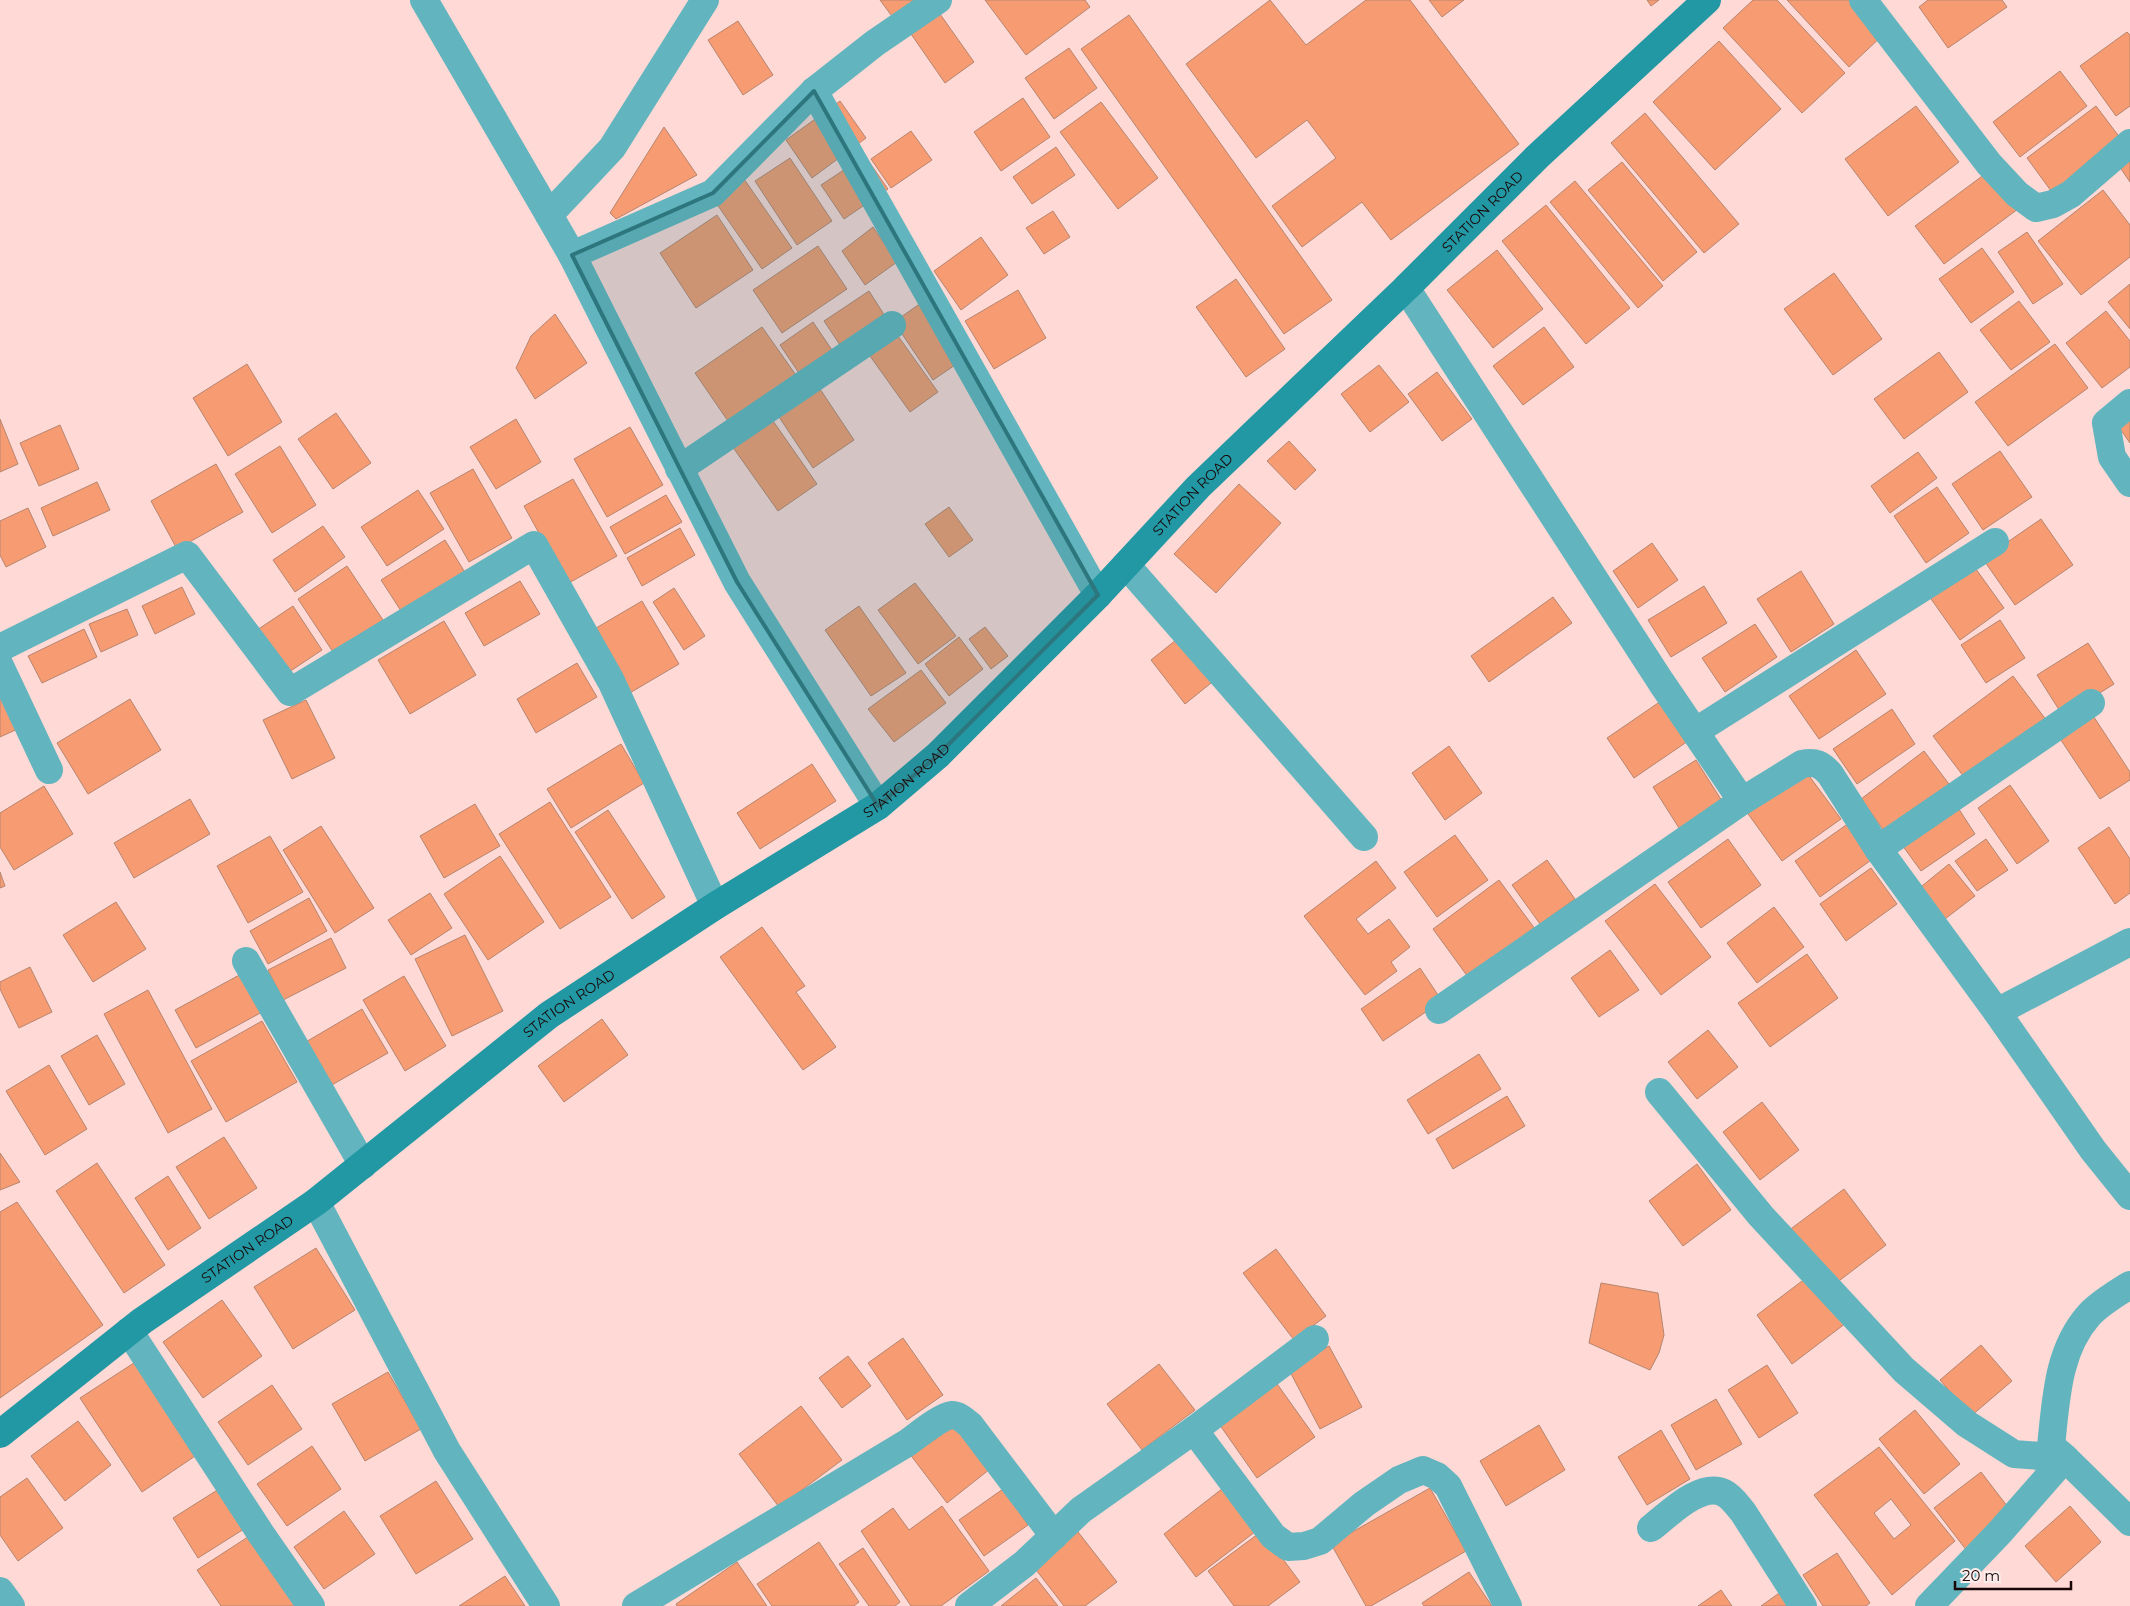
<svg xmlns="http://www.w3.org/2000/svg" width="2130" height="1606" font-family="Montserrat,sans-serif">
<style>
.building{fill:#f69b72;stroke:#b7856f;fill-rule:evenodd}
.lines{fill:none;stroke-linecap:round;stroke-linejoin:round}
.street{stroke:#62b5be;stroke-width:28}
.secondary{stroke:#2298a4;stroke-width:28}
.marked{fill:#2d767d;fill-opacity:0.2;stroke:#2d767d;stroke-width:4;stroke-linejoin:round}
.labels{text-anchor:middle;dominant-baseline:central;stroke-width:5;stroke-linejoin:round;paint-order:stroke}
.street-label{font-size:14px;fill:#190606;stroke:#faedec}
</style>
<rect width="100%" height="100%" fill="#fed9d6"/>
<g class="building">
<polygon points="880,0 920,0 894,19"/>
<polygon points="985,0 1085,0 1090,7 1026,55"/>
<polygon points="1270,0 1306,45 1366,0 1410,0 1519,144 1391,240 1362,202 1302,247 1272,206 1336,158 1307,120 1256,158 1186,64"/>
<polygon points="1429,0 1464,0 1442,17"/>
<polygon points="1647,0 1659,0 1651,6"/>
<polygon points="1753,0 1777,0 1845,73 1802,113 1723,28"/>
<polygon points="1787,0 1855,0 1885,33 1849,67"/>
<polygon points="1928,0 2002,0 2007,7 1948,48 1919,7"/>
<polygon points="940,14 974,62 945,83 911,34"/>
<polygon points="1129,15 1332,300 1284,334 1081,49"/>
<polygon points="738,21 773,75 743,95 708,40"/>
<polygon points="2127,32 2130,35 2130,106 2116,116 2080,66"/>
<polygon points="1719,41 1781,109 1715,170 1653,102"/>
<polygon points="1069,48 1097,88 1054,119 1025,78"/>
<polygon points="2060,71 2087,106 2020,157 1993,122"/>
<polygon points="1023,98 1050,137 1001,171 974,132"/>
<polygon points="840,101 866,138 812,178 786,140"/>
<polygon points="1101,102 1158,178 1118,209 1060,132"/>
<polygon points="1916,106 1959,162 1888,216 1845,159"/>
<polygon points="2096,106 2124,143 2054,195 2027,158"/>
<polygon points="1645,113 1739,224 1704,253 1611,143"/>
<polygon points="664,127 697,175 616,219 610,213"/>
<polygon points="911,131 932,160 891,188 871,159"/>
<polygon points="1056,147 1075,175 1032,204 1013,177"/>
<polygon points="2130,154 2130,182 2117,163"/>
<polygon points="865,156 888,189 844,219 821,185"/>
<polygon points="790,158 832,221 797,245 755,181"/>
<polygon points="1622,162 1697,252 1663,281 1588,190"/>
<polygon points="1989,171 2018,209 1944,264 1915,226"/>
<polygon points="744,179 792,248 762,269 714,200"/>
<polygon points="1575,181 1663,286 1638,308 1550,202"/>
<polygon points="2103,190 2130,225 2130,257 2081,295 2038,241"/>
<polygon points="1546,205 1630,308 1586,344 1502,241"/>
<polygon points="1053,211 1070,237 1044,254 1026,228"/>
<polygon points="717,215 753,270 696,308 660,253"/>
<polygon points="873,227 897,262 865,285 842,251"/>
<polygon points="2027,232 2063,284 2033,304 1998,252"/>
<polygon points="981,237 1008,275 961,310 934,271"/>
<polygon points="818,246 847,289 782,333 753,290"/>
<polygon points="1982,248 2014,292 1971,323 1939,279"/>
<polygon points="1497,250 1543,309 1493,348 1447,290"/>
<polygon points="1834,273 1882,339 1833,375 1784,309"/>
<polygon points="1236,279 1285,349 1246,377 1196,307"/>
<polygon points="2130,284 2130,329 2108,302"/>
<polygon points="1018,290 1046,338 994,369 965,321"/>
<polygon points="869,291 885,316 840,345 824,321"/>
<polygon points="2019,301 2050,342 2011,370 1980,330"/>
<polygon points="921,303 961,361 933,380 894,322"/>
<polygon points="2106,311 2130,341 2130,367 2102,388 2066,343"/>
<polygon points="555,314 587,363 535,399 516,368 531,336"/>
<polygon points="813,322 834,353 801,376 780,345"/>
<polygon points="762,327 798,378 730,424 695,373"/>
<polygon points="1544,327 1574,367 1523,405 1493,366"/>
<polygon points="898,336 938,392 910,412 870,356"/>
<polygon points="2055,344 2088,388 2008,446 1975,402"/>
<polygon points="1939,352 1968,392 1904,439 1874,399"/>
<polygon points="247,364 282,422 228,456 193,398"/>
<polygon points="1379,365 1409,402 1370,432 1341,394"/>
<polygon points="1437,372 1472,419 1442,441 1408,394"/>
<polygon points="818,386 854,440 813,468 777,414"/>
<polygon points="336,413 371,463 333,489 298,439"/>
<polygon points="2130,417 2130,443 2118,426"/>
<polygon points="771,418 817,484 778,511 732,446"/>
<polygon points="0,419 18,464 0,472"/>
<polygon points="516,419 541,462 496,489 470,447"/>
<polygon points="60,425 79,469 39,486 20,443"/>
<polygon points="630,427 663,485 607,517 574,459"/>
<polygon points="1289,441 1316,470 1295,490 1267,461"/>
<polygon points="280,446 316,505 272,533 235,474"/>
<polygon points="2000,451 2032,497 1983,530 1952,484"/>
<polygon points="1918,452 1937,478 1890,513 1871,486"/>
<polygon points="216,464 243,512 177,549 151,501"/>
<polygon points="473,469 512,538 469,562 430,493"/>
<polygon points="573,479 617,556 567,584 524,506"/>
<polygon points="97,482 110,510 53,536 41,508"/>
<polygon points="1239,484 1281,523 1216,593 1174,554"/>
<polygon points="1937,487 1969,533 1926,563 1894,516"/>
<polygon points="418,490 444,529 387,566 361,527"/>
<polygon points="666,495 682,522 625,554 610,527"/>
<polygon points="949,507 973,540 949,557 925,524"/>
<polygon points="28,508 46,547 6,567 0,555 0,521"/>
<polygon points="2041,519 2073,565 2015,605 1983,559"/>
<polygon points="323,526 345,557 295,592 273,560"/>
<polygon points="680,528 695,555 642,586 627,558"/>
<polygon points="445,540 466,574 403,614 381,580"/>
<polygon points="1652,543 1678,580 1638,608 1613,571"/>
<polygon points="1973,565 2004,608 1960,640 1929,596"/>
<polygon points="347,566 383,620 333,652 298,599"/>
<polygon points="1801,571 1834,624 1791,652 1757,599"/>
<polygon points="520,581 540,614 484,646 465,613"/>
<polygon points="915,583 956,636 918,664 878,610"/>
<polygon points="1704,586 1727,623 1671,657 1648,620"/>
<polygon points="182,587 195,614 155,634 142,606"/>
<polygon points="674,588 705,636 684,650 653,602"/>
<polygon points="1553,597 1572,623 1489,682 1471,656"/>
<polygon points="642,601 679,664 628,694 591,631"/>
<polygon points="293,606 322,650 286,674 257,630"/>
<polygon points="859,606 906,673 871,696 825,630"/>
<polygon points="127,609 138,635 101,652 89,624"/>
<polygon points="2000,620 2025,658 1986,683 1961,645"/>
<polygon points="444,621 476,675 410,714 378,660"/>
<polygon points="1755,624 1777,657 1725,692 1702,658"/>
<polygon points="985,627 1008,656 991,669 969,639"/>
<polygon points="84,629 97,657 42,683 28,656"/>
<polygon points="1181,636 1216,679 1185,704 1151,660"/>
<polygon points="959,637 983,669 949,696 925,664"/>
<polygon points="2088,643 2114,684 2063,716 2037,675"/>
<polygon points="1856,650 1886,694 1819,739 1789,696"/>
<polygon points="577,663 597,697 536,733 517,699"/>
<polygon points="921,670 946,703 894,742 868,709"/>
<polygon points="2013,676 2050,725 1970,785 1933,736"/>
<polygon points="0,683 22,727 0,737"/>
<polygon points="130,699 161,750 88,794 57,743"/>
<polygon points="1664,699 1691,739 1634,778 1607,738"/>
<polygon points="306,700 335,758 292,779 263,720"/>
<polygon points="2088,708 2130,772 2130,780 2100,799 2055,731"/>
<polygon points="1892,709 1915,744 1857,784 1833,749"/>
<polygon points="621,744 644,783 571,828 547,789"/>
<polygon points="1449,746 1482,793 1445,820 1412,773"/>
<polygon points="1924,751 1949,784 1885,832 1861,799"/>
<polygon points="1696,760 1722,801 1679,828 1653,787"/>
<polygon points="812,764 836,801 760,849 737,813"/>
<polygon points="1804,769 1841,819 1782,861 1746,811"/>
<polygon points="2010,785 2049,841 2017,864 1978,808"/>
<polygon points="44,786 73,834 14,870 0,847 0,813"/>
<polygon points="190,799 210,834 134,878 114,843"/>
<polygon points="1953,800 1975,834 1921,871 1897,838"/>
<polygon points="550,802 611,897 560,929 499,834"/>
<polygon points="475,804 500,846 444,878 420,836"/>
<polygon points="608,810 665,897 632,919 575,832"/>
<polygon points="1849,823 1874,858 1820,897 1795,861"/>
<polygon points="321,826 374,908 335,933 283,850"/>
<polygon points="2109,827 2130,859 2130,893 2115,904 2078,848"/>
<polygon points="1455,835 1488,880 1437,917 1404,872"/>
<polygon points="270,836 303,892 248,923 217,866"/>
<polygon points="1728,839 1761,885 1701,928 1668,882"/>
<polygon points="1986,839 2008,870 1977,891 1955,861"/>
<polygon points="500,856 544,922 488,960 444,894"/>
<polygon points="1547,860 1575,899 1540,924 1512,885"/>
<polygon points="1376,861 1396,888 1356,919 1368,934 1389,919 1410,947 1391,962 1397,971 1365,995 1304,916"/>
<polygon points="1949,864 1975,896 1941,922 1917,890"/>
<polygon points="1871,868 1897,904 1846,941 1820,904"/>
<polygon points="0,872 5,886 0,888"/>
<polygon points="1499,880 1535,929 1468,977 1433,929"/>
<polygon points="1655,884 1711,957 1661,995 1605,921"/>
<polygon points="430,893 452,928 411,955 388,920"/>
<polygon points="309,898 327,931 268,964 250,931"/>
<polygon points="116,902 146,949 93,982 63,935"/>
<polygon points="1774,907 1804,947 1757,983 1727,943"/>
<polygon points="762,927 805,986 796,992 836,1047 803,1070 720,957"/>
<polygon points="465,935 503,1011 452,1036 415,959"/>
<polygon points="331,938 346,968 283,1000 268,970"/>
<polygon points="1610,950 1639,990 1599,1017 1571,978"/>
<polygon points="1807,954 1838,998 1770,1047 1738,1003"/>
<polygon points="30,967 52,1012 19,1028 0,989 0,982"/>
<polygon points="1420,968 1442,1001 1383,1041 1361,1009"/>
<polygon points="243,973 264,1011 196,1048 175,1010"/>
<polygon points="404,976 446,1046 405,1071 363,1000"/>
<polygon points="148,990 212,1109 168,1133 104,1014"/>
<polygon points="362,1009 388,1053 330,1086 304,1043"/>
<polygon points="602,1019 628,1055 564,1102 538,1066"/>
<polygon points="262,1021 297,1082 226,1122 191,1061"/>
<polygon points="1708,1030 1738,1067 1697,1099 1668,1062"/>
<polygon points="97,1035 125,1084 89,1105 61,1056"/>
<polygon points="1479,1054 1501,1089 1428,1134 1407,1100"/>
<polygon points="49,1065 87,1129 45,1155 6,1091"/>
<polygon points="1507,1096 1525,1126 1453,1169 1436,1139"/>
<polygon points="1762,1102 1799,1150 1760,1180 1723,1132"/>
<polygon points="224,1137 257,1188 209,1219 176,1167"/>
<polygon points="0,1153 20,1182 0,1190"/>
<polygon points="97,1163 165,1265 124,1293 56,1191"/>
<polygon points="1697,1164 1731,1210 1683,1246 1649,1201"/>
<polygon points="168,1176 201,1228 168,1250 135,1198"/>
<polygon points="1844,1189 1886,1245 1831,1287 1788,1231"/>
<polygon points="17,1202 103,1325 0,1398 0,1212"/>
<polygon points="316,1248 355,1310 293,1349 254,1287"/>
<polygon points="1276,1249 1326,1316 1294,1340 1243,1273"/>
<polygon points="1810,1275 1846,1323 1792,1364 1757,1315"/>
<polygon points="1601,1283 1658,1293 1664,1335 1659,1353 1650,1370 1589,1343"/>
<polygon points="222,1300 262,1356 203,1398 163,1342"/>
<polygon points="903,1338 943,1395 907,1420 868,1363"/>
<polygon points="1981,1345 2012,1381 1971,1416 1940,1380"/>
<polygon points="1329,1346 1362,1407 1320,1429 1288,1368"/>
<polygon points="848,1356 871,1386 842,1408 819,1378"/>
<polygon points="140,1359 201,1452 142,1492 80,1398"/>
<polygon points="1159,1364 1195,1410 1142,1450 1107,1404"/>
<polygon points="1767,1365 1798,1413 1759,1438 1728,1390"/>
<polygon points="388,1372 421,1429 365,1461 332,1404"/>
<polygon points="1275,1381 1315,1437 1257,1478 1217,1421"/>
<polygon points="272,1385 302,1429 248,1465 218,1422"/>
<polygon points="1716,1399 1742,1444 1696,1470 1671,1425"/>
<polygon points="801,1406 842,1460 779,1507 739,1454"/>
<polygon points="1915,1410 1960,1464 1924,1494 1879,1439"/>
<polygon points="952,1419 990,1469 947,1503 909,1453"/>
<polygon points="78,1421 111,1465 65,1501 31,1456"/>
<polygon points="1539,1425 1565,1470 1506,1506 1480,1461"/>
<polygon points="1661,1430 1690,1479 1647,1505 1618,1457"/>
<polygon points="312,1446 341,1489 287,1526 257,1484"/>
<path d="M1879 1447 1955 1541 1892 1595 1814 1495ZM1891 1499 1911 1525 1894 1539 1874 1513Z"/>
<polygon points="1981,1472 2014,1515 1967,1551 1934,1508"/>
<polygon points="27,1478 63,1528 18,1561 0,1535 0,1497"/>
<polygon points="436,1481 473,1539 416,1574 380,1516"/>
<polygon points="1227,1485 1260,1528 1196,1577 1164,1534"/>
<polygon points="1430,1488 1466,1551 1371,1606 1366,1606 1331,1544"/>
<polygon points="219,1489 244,1529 198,1558 173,1518"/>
<polygon points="1003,1489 1028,1525 984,1556 959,1520"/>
<polygon points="942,1506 989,1571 941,1606 911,1606 861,1531 893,1508 909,1530"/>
<polygon points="2070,1506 2101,1542 2056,1582 2025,1546"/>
<polygon points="344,1511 375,1554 324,1589 294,1547"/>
<polygon points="1075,1528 1117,1582 1085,1606 1064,1606 1030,1562"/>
<polygon points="1262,1531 1300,1582 1268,1606 1234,1606 1208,1571"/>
<polygon points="251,1535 297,1606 221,1606 197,1570"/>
<polygon points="819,1542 859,1602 854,1606 772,1606 757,1584"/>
<polygon points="863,1548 900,1602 895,1606 869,1606 839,1564"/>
<polygon points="1837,1553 1870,1603 1866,1606 1823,1606 1803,1575"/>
<polygon points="737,1562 767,1606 677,1606 676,1604"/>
<polygon points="1469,1572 1492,1606 1424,1606 1422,1603"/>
<polygon points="505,1576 525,1606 459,1606"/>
<polygon points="1036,1578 1058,1606 1001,1606"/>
<polygon points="1721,1590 1732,1606 1698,1606"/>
<polygon points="1782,1591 1792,1606 1761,1606"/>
</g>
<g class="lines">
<g class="street">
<polyline points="424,0 549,215"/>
<polyline points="705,0 612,148 549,215 572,255 737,582 878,806"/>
<polyline points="1863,0 1989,164 2017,194 2036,208 2053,204 2071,194 2130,143"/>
<polyline points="814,91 1098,595"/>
<polyline points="572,255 713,193 814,91 875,43 938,0"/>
<polyline points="1406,288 1661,682 1742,801 1439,1010"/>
<polyline points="2130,403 2106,423 2112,457 2130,483"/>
<polyline points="679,469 892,325"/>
<polyline points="1126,565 1364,837"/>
<polyline points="0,648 187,555 290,692 534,545 611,681 715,906"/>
<polyline points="0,666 49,770"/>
<polyline points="1696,731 1995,542"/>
<path d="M1742 801 1802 764C1815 761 1821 764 1830 774L1878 849 1997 1012"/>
<polyline points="1878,849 2091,703"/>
<polyline points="2130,942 1997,1012 2093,1150 2130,1196"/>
<polyline points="246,961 363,1165"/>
<polyline points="1659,1092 1761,1216 1904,1370 1967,1424 2014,1454 2065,1458 2130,1522"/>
<polyline points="316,1202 447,1451 546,1606"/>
<polyline points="129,1331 261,1534 311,1606"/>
<polyline points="1194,1430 1315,1339"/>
<path d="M1651 1528C1668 1515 1701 1481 1724 1493 1732 1497 1737 1505 1743 1512L1803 1606"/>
<polyline points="0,1591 11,1606"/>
<path d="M636 1606 907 1443C917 1436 941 1416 952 1415 959 1415 965 1421 970 1425L1054 1536"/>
<polyline points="969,1606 1024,1564 1081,1510 1194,1430 1273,1536 1288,1547 1304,1546 1320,1541 1364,1504 1399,1480 1423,1470 1437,1476 1448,1486 1508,1606"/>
<path d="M1929 1606 2000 1532 2065 1458 2051 1446C2056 1401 2057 1351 2089 1315 2100 1303 2117 1293 2130 1285"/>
</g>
<path class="secondary" id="s1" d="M0 1434 142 1321 316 1202 549 1015 715 906 878 806 938 755 1098 595 1198 487 1406 288 1537 157 1707 0"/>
</g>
<path class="marked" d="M814 91 1098 595 938 755 878 806 737 582 572 255 713 193Z"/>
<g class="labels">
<g class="street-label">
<text stroke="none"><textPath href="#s1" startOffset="1929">STATION ROAD</textPath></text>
<text stroke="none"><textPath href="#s1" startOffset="1524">STATION ROAD</textPath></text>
<text stroke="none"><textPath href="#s1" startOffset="1119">STATION ROAD</textPath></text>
<text stroke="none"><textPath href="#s1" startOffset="714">STATION ROAD</textPath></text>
<text stroke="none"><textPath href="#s1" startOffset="309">STATION ROAD</textPath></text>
</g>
</g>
<path d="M1955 1581v8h116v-8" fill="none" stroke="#190606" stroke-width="2.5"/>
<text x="1962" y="1581" font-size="15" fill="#190606" stroke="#faedec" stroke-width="4" paint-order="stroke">20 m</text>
</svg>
